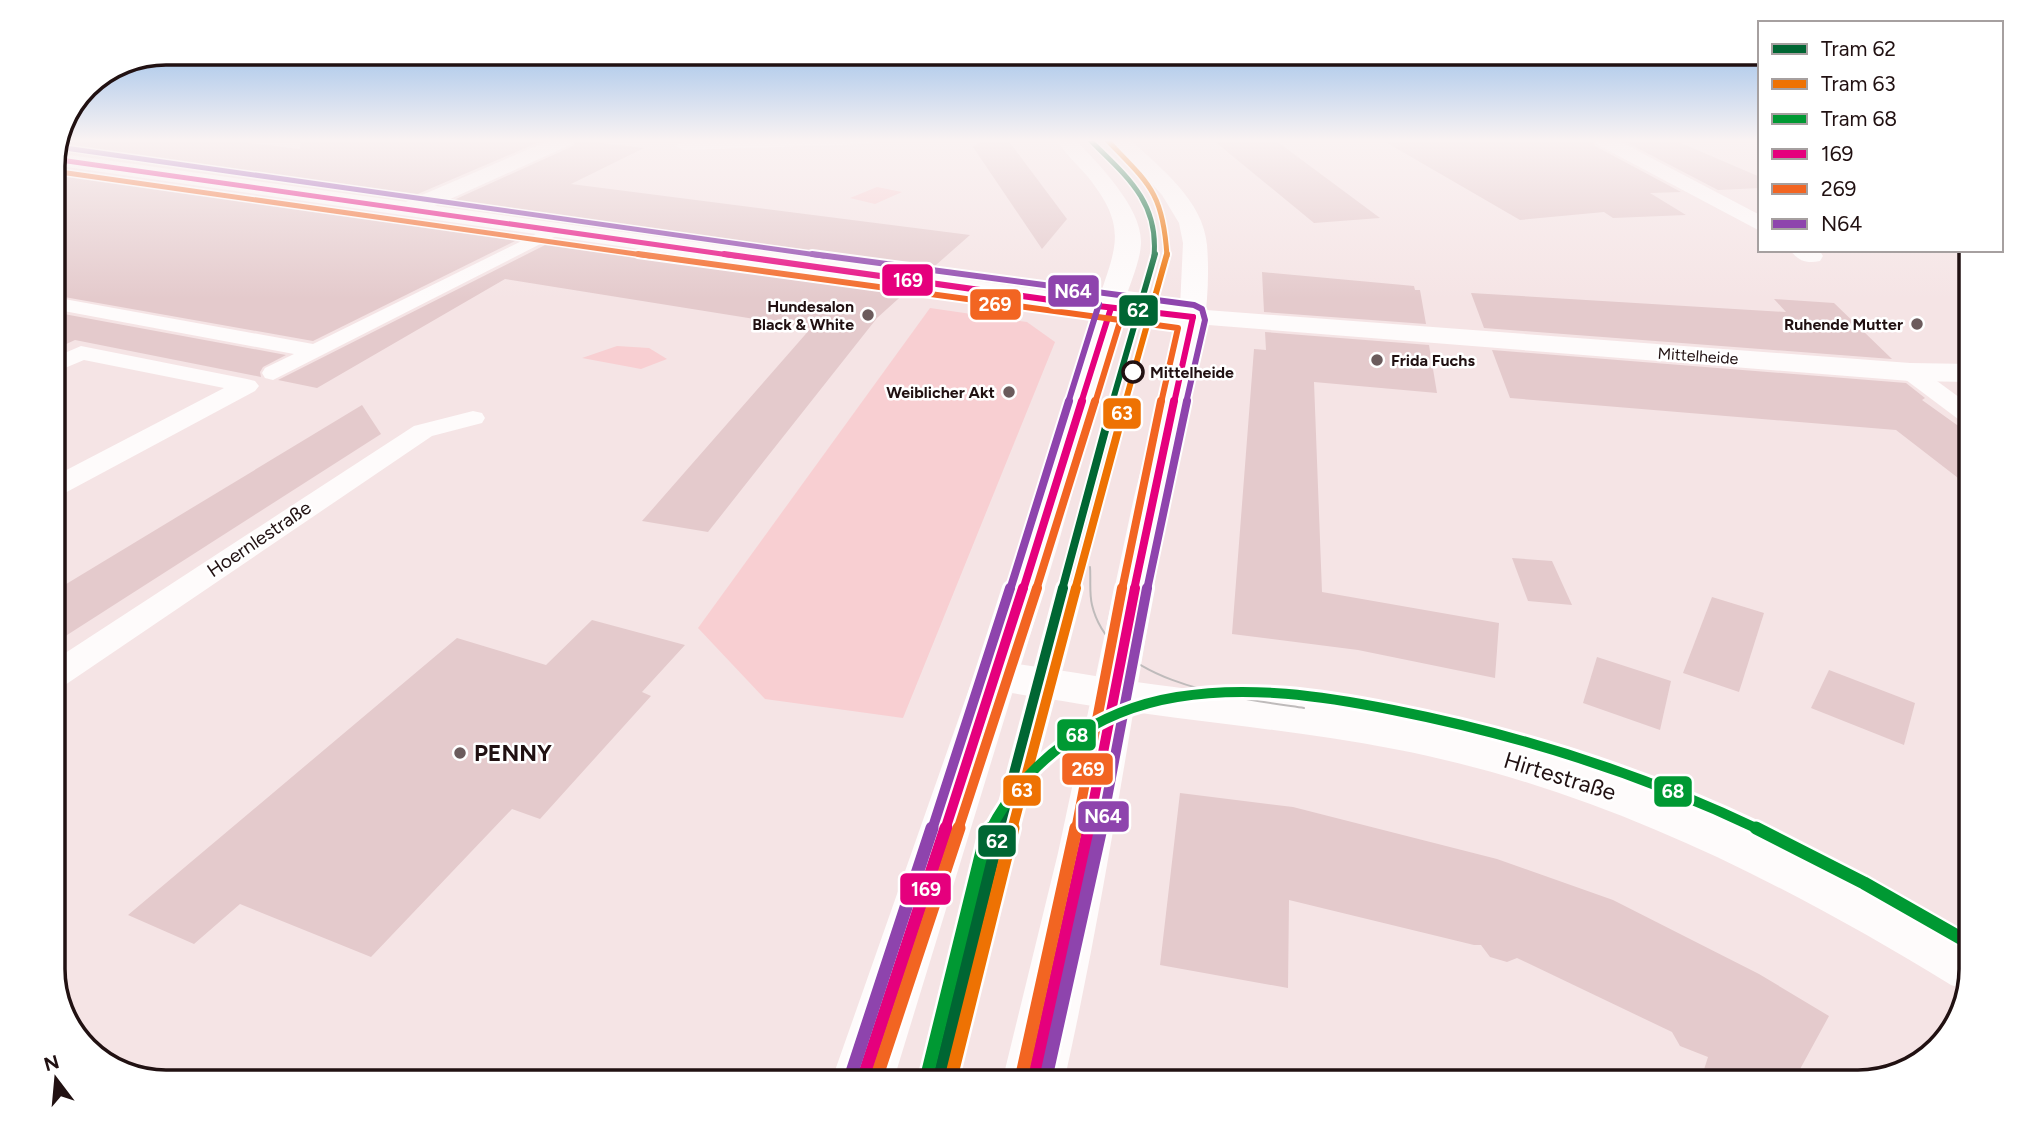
<svg xmlns="http://www.w3.org/2000/svg" width="2024" height="1135" font-family="Figtree,sans-serif">
<style>
.green{fill:#f8cfd2}
.building{fill:#e4cacc}
.lines{fill:none;stroke-linecap:round;stroke-linejoin:round}
.service{fill:#fefbfb;fill-rule:evenodd}
.minor{fill:#fefbfb;fill-rule:evenodd}
.secondary{fill:#fefbfb;fill-rule:evenodd}
.tram{stroke:#bfbbbb;stroke-width:2}
.bus-1-far4-casing{stroke:#fff;stroke-width:8}
.bus-1-far3-casing{stroke:#fff;stroke-width:10}
.bus-1-far2-casing{stroke:#fff;stroke-width:12}
.bus-1-far1-casing{stroke:#fff;stroke-width:16}
.bus-1-casing{stroke:#fff;stroke-width:18}
.bus-2-far4-casing{stroke:#fff;stroke-width:8}
.bus-2-far3-casing{stroke:#fff;stroke-width:10}
.bus-2-far2-casing{stroke:#fff;stroke-width:12}
.bus-2-far1-casing{stroke:#fff;stroke-width:16}
.bus-2-casing{stroke:#fff;stroke-width:18}
.bus-3-far4-casing{stroke:#fff;stroke-width:8}
.bus-3-far3-casing{stroke:#fff;stroke-width:10}
.bus-3-far2-casing{stroke:#fff;stroke-width:12}
.bus-3-far1-casing{stroke:#fff;stroke-width:16}
.bus-3-casing{stroke:#fff;stroke-width:18}
.bus-1-far4{stroke:#e5007d;stroke-width:5}
.bus-1-far3{stroke:#e5007d;stroke-width:6}
.bus-1-far2{stroke:#e5007d;stroke-width:8}
.bus-1-far1{stroke:#e5007d;stroke-width:10}
.bus-1{stroke:#e5007d;stroke-width:13}
.bus-2-far4{stroke:#f26522;stroke-width:5}
.bus-2-far3{stroke:#f26522;stroke-width:6}
.bus-2-far2{stroke:#f26522;stroke-width:8}
.bus-2-far1{stroke:#f26522;stroke-width:10}
.bus-2{stroke:#f26522;stroke-width:13}
.bus-3-far4{stroke:#8e44ad;stroke-width:5}
.bus-3-far3{stroke:#8e44ad;stroke-width:6}
.bus-3-far2{stroke:#8e44ad;stroke-width:8}
.bus-3-far1{stroke:#8e44ad;stroke-width:10}
.bus-3{stroke:#8e44ad;stroke-width:13}
.tram-1-far4-casing{stroke:#fff;stroke-width:8}
.tram-1-far3-casing{stroke:#fff;stroke-width:10}
.tram-1-far2-casing{stroke:#fff;stroke-width:12}
.tram-1-far1-casing{stroke:#fff;stroke-width:16}
.tram-1-casing{stroke:#fff;stroke-width:18}
.tram-2-far4-casing{stroke:#fff;stroke-width:8}
.tram-2-far3-casing{stroke:#fff;stroke-width:10}
.tram-2-far2-casing{stroke:#fff;stroke-width:12}
.tram-2-far1-casing{stroke:#fff;stroke-width:16}
.tram-2-casing{stroke:#fff;stroke-width:18}
.tram-3-far1-casing{stroke:#fff;stroke-width:16}
.tram-3-casing{stroke:#fff;stroke-width:18}
.tram-1-far4{stroke:#063;stroke-width:5}
.tram-1-far3{stroke:#063;stroke-width:6}
.tram-1-far2{stroke:#063;stroke-width:8}
.tram-1-far1{stroke:#063;stroke-width:10}
.tram-1{stroke:#063;stroke-width:13}
.tram-2-far4{stroke:#ee7203;stroke-width:5}
.tram-2-far3{stroke:#ee7203;stroke-width:6}
.tram-2-far2{stroke:#ee7203;stroke-width:8}
.tram-2-far1{stroke:#ee7203;stroke-width:10}
.tram-2{stroke:#ee7203;stroke-width:13}
.tram-3-far1{stroke:#093;stroke-width:10}
.tram-3{stroke:#093;stroke-width:13}
.poi-dot{fill:#6b5b5c;stroke:#fff;stroke-width:2.5}
.stop-dot{fill:#fff;stroke:#211112;stroke-width:3.5}
.labels{text-anchor:middle;dominant-baseline:central;stroke-width:5;stroke-linejoin:round;paint-order:stroke}
.far-poi-label{font-size:16px;font-weight:bold;fill:#211112;stroke:#fff;text-anchor:end}
.far-street-label{font-size:16px;fill:#211112;stroke:#fff}
.far-stop-label{font-size:16px;font-weight:bold;fill:#211112;stroke:#fff;text-anchor:start}
.street-label{font-size:19px;fill:#211112;stroke:#fff}
.near-poi-label{font-size:23px;font-weight:bold;fill:#211112;stroke:#fff;text-anchor:start}
.near-street-label{font-size:23px;fill:#211112;stroke:#fff}
.rim{fill:none;stroke:#211112;stroke-width:3.5}
.line-badge{stroke:#fff;stroke-width:2.5}
.badge-label{font-size:19px;text-anchor:middle;font-weight:bold;fill:#fff}
</style>
<rect width="100%" height="100%" fill="#f5e4e5"/>
<g class="green">
<polygon points="877,187 902,192 875,204 850,198"/>
<polygon points="930,308 1027,322 1055,342 903,718 765,699 698,628"/>
<polygon points="617,346 649,348 667,359 641,369 582,358"/>
</g>
<g class="building">
<polygon points="61,140 225,140 300,149 301,140 544,140 406,199 56,151"/>
<polygon points="576,140 644,148 571,184 970,235 928,272 445,204 573,146"/>
<polygon points="983,140 1008,140 1067,219 1042,249 973,147"/>
<polygon points="1213,140 1275,140 1380,218 1314,223"/>
<polygon points="1382,140 1591,140 1595,146 1681,192 1650,193 1686,215 1613,218 1604,212 1520,220"/>
<polygon points="1622,140 1674,140 1760,177 1760,188 1718,190"/>
<polygon points="53,168 527,235 313,341 53,295"/>
<polygon points="555,240 908,290 877,318 708,532 642,521 811,328 505,279 317,388 278,380"/>
<polygon points="1262,272 1414,286 1415,290 1420,290 1426,324 1264,312"/>
<polygon points="1471,293 1786,312 1774,299 1834,303 1892,359 1484,328"/>
<polygon points="53,312 286,355 263,367 260,372 261,377 75,340 53,350"/>
<polygon points="1265,332 1429,345 1437,393 1314,382 1322,592 1499,623 1495,678 1358,650 1232,634 1254,349 1266,350"/>
<polygon points="1492,350 1906,383 1925,398 1922,400 1971,435 1971,488 1896,430 1510,398"/>
<polygon points="362,405 381,434 53,644 53,592"/>
<polygon points="1512,558 1552,561 1572,605 1528,601"/>
<polygon points="1712,597 1764,613 1739,692 1683,673"/>
<polygon points="592,620 685,645 642,692 651,696 540,819 512,809 371,957 240,904 194,944 128,915 457,638 546,665"/>
<polygon points="1597,657 1671,681 1660,730 1583,703"/>
<polygon points="1829,670 1915,703 1904,745 1811,708"/>
<polygon points="1180,793 1293,807 1497,859 1613,900 1759,974 1829,1016 1793,1082 1700,1082 1708,1057 1680,1046 1672,1032 1517,958 1507,962 1490,957 1481,945 1474,945 1289,900 1288,988 1160,965"/>
</g>
<g class="lines">
<g class="service">
<polygon points="744,140 877,140 870,144 683,150 676,146 683,142"/>
<polygon points="554,225 563,230 560,234 273,380 265,378 262,373 265,368 294,354 53,309 53,297 313,344"/>
<polygon points="81,346 247,379 255,381 259,386 255,391 63,494 53,496 53,477 224,388 84,360 53,373 53,358"/>
<polygon points="1910,365 1918,367 1971,406 1971,424 1962,422 1902,377 1899,372 1902,367"/>
<polygon points="473,411 482,413 485,418 482,423 432,436 65,685 53,688 53,661 414,426"/>
</g>
<g class="minor">
<polygon points="550,140 574,140 572,144 417,214 401,214 398,209 401,204"/>
<polygon points="1594,140 1617,140 1760,215 1760,231 1596,144"/>
<path d="M1790 250H1819L1823 256 1820 261C1807 264 1798 261 1790 250Z"/>
<polygon points="1193,309 1910,363 1971,364 1971,382 1910,381 1183,323 1179,317 1183,311"/>
<path d="M996 661C1056 669 1115 680 1174 687 1271 700 1368 707 1463 730 1642 773 1812 847 1971 938V970L1966 990 1951 985C1778 879 1594 787 1394 749 1290 729 1184 721 1080 704 1047 698 1013 695 981 686L974 676 981 666Z"/>
</g>
<path class="secondary" d="M1057 140H1076C1098 164 1143 208 1141 244 1140 262 1130 283 1125 301L1180 307 1183 243 1179 223 1162 195 1112 140H1131C1161 169 1203 200 1207 245 1214 331 1184 416 1169 500 1135 694 1107 890 1064 1082H1002L1058 853 1134 497 1178 323 1121 317 1059 541 893 1082H831L1021 541 1094 314 53 165 55 153 1099 298C1117 245 1127 226 1088 177 1078 165 1064 153 1057 140Z"/>
<path class="tram" d="M1090 567C1091 579 1089 593 1092 605 1111 685 1237 698 1304 708"/>
<defs>
<polyline id="bus-1-far4" points="53,159 736,256"/>
<g id="bus-1-far3">
<polyline points="724,254 1072,303 1193,317"/>
<polyline points="1081,403 1111,308"/>
<polyline points="1174,403 1193,317"/>
</g>
<g id="bus-1-far2">
<polyline points="1023,590 1082,401"/>
<polyline points="1134,590 1174,401"/>
</g>
<g id="bus-1-far1">
<polyline points="945,830 1023,588"/>
<polyline points="1088,830 1135,588"/>
</g>
<g id="bus-1">
<polyline points="862,1082 946,828"/>
<polyline points="1033,1082 1089,828"/>
</g>
<polyline id="bus-2-far4" points="53,171 650,256"/>
<g id="bus-2-far3">
<polyline points="638,254 1178,328 1161,403"/>
<polyline points="1095,403 1123,312"/>
</g>
<g id="bus-2-far2">
<polyline points="1036,590 1095,401"/>
<polyline points="1122,590 1161,401"/>
</g>
<g id="bus-2-far1">
<polyline points="958,830 1037,588"/>
<polyline points="1076,830 1122,588"/>
</g>
<g id="bus-2">
<polyline points="1021,1079 1076,828"/>
<polyline points="875,1082 959,828"/>
</g>
<polyline id="bus-3-far4" points="58,147 824,256"/>
<g id="bus-3-far3">
<polyline points="812,254 1194,305 1202,309 1205,320 1186,403"/>
<polyline points="1068,403 1099,304"/>
</g>
<g id="bus-3-far2">
<polyline points="1010,590 1069,401"/>
<polyline points="1147,590 1187,401"/>
</g>
<g id="bus-3-far1">
<polyline points="932,830 1010,588"/>
<polyline points="1101,830 1147,588"/>
</g>
<g id="bus-3">
<polyline points="850,1078 932,828"/>
<polyline points="1045,1082 1101,828"/>
</g>
</defs>
<use href="#bus-1-far4" class="bus-1-far4-casing"/>
<use href="#bus-1-far3" class="bus-1-far3-casing"/>
<use href="#bus-1-far2" class="bus-1-far2-casing"/>
<use href="#bus-1-far1" class="bus-1-far1-casing"/>
<use href="#bus-1" class="bus-1-casing"/>
<use href="#bus-2-far4" class="bus-2-far4-casing"/>
<use href="#bus-2-far3" class="bus-2-far3-casing"/>
<use href="#bus-2-far2" class="bus-2-far2-casing"/>
<use href="#bus-2-far1" class="bus-2-far1-casing"/>
<use href="#bus-2" class="bus-2-casing"/>
<use href="#bus-3-far4" class="bus-3-far4-casing"/>
<use href="#bus-3-far3" class="bus-3-far3-casing"/>
<use href="#bus-3-far2" class="bus-3-far2-casing"/>
<use href="#bus-3-far1" class="bus-3-far1-casing"/>
<use href="#bus-3" class="bus-3-casing"/>
<use href="#bus-1-far4" class="bus-1-far4"/>
<use href="#bus-1-far3" class="bus-1-far3"/>
<use href="#bus-1-far2" class="bus-1-far2"/>
<use href="#bus-1-far1" class="bus-1-far1"/>
<use href="#bus-1" class="bus-1"/>
<use href="#bus-2-far4" class="bus-2-far4"/>
<use href="#bus-2-far3" class="bus-2-far3"/>
<use href="#bus-2-far2" class="bus-2-far2"/>
<use href="#bus-2-far1" class="bus-2-far1"/>
<use href="#bus-2" class="bus-2"/>
<use href="#bus-3-far4" class="bus-3-far4"/>
<use href="#bus-3-far3" class="bus-3-far3"/>
<use href="#bus-3-far2" class="bus-3-far2"/>
<use href="#bus-3-far1" class="bus-3-far1"/>
<use href="#bus-3" class="bus-3"/>
<defs>
<path id="tram-1-far4" d="M1090 140C1125 175 1159 201 1154 256"/>
<polyline id="tram-1-far3" points="1112,403 1155,254"/>
<polyline id="tram-1-far2" points="1062,590 1113,401"/>
<polyline id="tram-1-far1" points="999,830 1063,588"/>
<polyline id="tram-1" points="938,1082 1000,828"/>
<path id="tram-2-far4" d="M1107 140C1149 184 1163 192 1167 256"/>
<polyline id="tram-2-far3" points="1125,403 1167,254"/>
<polyline id="tram-2-far2" points="1075,590 1126,401"/>
<polyline id="tram-2-far1" points="1012,830 1076,588"/>
<polyline id="tram-2" points="950,1082 1013,828"/>
<path id="tram-3-far1" d="M990 830C1028 758 1097 710 1177 697 1249 685 1323 696 1393 710 1520 735 1643 774 1760 830"/>
<g id="tram-3">
<polyline points="1756,828 1864,883 1971,944"/>
<polyline points="926,1079 985,839 991,828"/>
</g>
</defs>
<use href="#tram-1-far4" class="tram-1-far4-casing"/>
<use href="#tram-1-far3" class="tram-1-far3-casing"/>
<use href="#tram-1-far2" class="tram-1-far2-casing"/>
<use href="#tram-1-far1" class="tram-1-far1-casing"/>
<use href="#tram-1" class="tram-1-casing"/>
<use href="#tram-2-far4" class="tram-2-far4-casing"/>
<use href="#tram-2-far3" class="tram-2-far3-casing"/>
<use href="#tram-2-far2" class="tram-2-far2-casing"/>
<use href="#tram-2-far1" class="tram-2-far1-casing"/>
<use href="#tram-2" class="tram-2-casing"/>
<use href="#tram-3-far1" class="tram-3-far1-casing"/>
<use href="#tram-3" class="tram-3-casing"/>
<use href="#tram-1-far4" class="tram-1-far4"/>
<use href="#tram-1-far3" class="tram-1-far3"/>
<use href="#tram-1-far2" class="tram-1-far2"/>
<use href="#tram-1-far1" class="tram-1-far1"/>
<use href="#tram-1" class="tram-1"/>
<use href="#tram-2-far4" class="tram-2-far4"/>
<use href="#tram-2-far3" class="tram-2-far3"/>
<use href="#tram-2-far2" class="tram-2-far2"/>
<use href="#tram-2-far1" class="tram-2-far1"/>
<use href="#tram-2" class="tram-2"/>
<use href="#tram-3-far1" class="tram-3-far1"/>
<use href="#tram-3" class="tram-3"/>
</g>
<linearGradient id="sky" x2="0" y2="1"><stop stop-color="#7dafe6"/><stop offset="0.47" stop-color="#faf3f3"/><stop offset="1" stop-color="#faf3f3" stop-opacity="0"/></linearGradient>
<rect width="2024" height="299" fill="url(#sky)"/>
<g class="poi-dot">
<circle cx="868" cy="315" r="7"/>
<circle cx="1917" cy="324" r="7"/>
<circle cx="1377" cy="360" r="7"/>
<circle cx="1009" cy="392" r="7"/>
<circle cx="460" cy="753" r="7"/>
</g>
<circle class="stop-dot" cx="1133" cy="372" r="10"/>
<g class="labels">
<g class="far-poi-label">
<text x="854" y="306">Hundesalon<tspan x="854" dy="18">Black &amp; White</tspan></text>
<text x="1903" y="324">Ruhende Mutter</text>
<text x="1391" y="360" text-anchor="start">Frida Fuchs</text>
<text x="995" y="392">Weiblicher Akt</text>
</g>
<g class="far-street-label">
<text transform="translate(1698 356) rotate(4)">Mittelheide</text>
</g>
<g class="far-stop-label">
<text x="1150" y="372">Mittelheide</text>
</g>
<g class="street-label">
<text transform="translate(259 539) rotate(-34)">Hoernlestraße</text>
</g>
<g class="near-poi-label">
<text x="474" y="753">PENNY</text>
</g>
<g class="near-street-label">
<text transform="translate(1560 776) rotate(17)">Hirtestraße</text>
</g>
</g>
<path d="M0 0H2024V1135H0ZM166 65H1858A101 101 0 0 1 1959 166V969A101 101 0 0 1 1858 1070H166A101 101 0 0 1 65 969V166A101 101 0 0 1 166 65Z" fill="#fff" fill-rule="evenodd"/>
<path class="rim" d="M166 65H1858A101 101 0 0 1 1959 166V969A101 101 0 0 1 1858 1070H166A101 101 0 0 1 65 969V166A101 101 0 0 1 166 65Z"/>
<g class="line-badge">
<rect x="881" y="263" width="53" height="34" rx="7" fill="#e5007d"/>
<rect x="1047" y="274" width="53" height="34" rx="7" fill="#8e44ad"/>
<rect x="969" y="288" width="53" height="33" rx="7" fill="#f26522"/>
<rect x="1118" y="294" width="41" height="33" rx="7" fill="#063"/>
<rect x="1102" y="397" width="40" height="33" rx="7" fill="#ee7203"/>
<rect x="1056" y="718" width="41" height="34" rx="7" fill="#093"/>
<rect x="1061" y="752" width="53" height="34" rx="7" fill="#f26522"/>
<rect x="1002" y="774" width="40" height="33" rx="7" fill="#ee7203"/>
<rect x="1653" y="775" width="40" height="33" rx="7" fill="#093"/>
<rect x="1077" y="800" width="53" height="33" rx="7" fill="#8e44ad"/>
<rect x="977" y="824" width="40" height="34" rx="7" fill="#063"/>
<rect x="899" y="872" width="53" height="34" rx="7" fill="#e5007d"/>
</g>
<g class="badge-label">
<text x="908" y="287">169</text>
<text x="1073" y="298">N64</text>
<text x="995" y="311">269</text>
<text x="1138" y="317">62</text>
<text x="1122" y="420">63</text>
<text x="1077" y="742">68</text>
<text x="1088" y="776">269</text>
<text x="1022" y="797">63</text>
<text x="1673" y="798">68</text>
<text x="1103" y="823">N64</text>
<text x="997" y="848">62</text>
<text x="926" y="896">169</text>
</g>
<rect x="1758" y="21" width="245" height="231" fill="#ffffff" stroke="#a6a0a0" stroke-width="2"/>
<rect x="1772" y="44" width="35" height="10" fill="#006633" stroke="#a6a0a0" stroke-width="2"/>
<text x="1821" y="56" font-size="21" fill="#211112">Tram 62</text>
<rect x="1772" y="79" width="35" height="10" fill="#ee7203" stroke="#a6a0a0" stroke-width="2"/>
<text x="1821" y="91" font-size="21" fill="#211112">Tram 63</text>
<rect x="1772" y="114" width="35" height="10" fill="#009933" stroke="#a6a0a0" stroke-width="2"/>
<text x="1821" y="126" font-size="21" fill="#211112">Tram 68</text>
<rect x="1772" y="149" width="35" height="10" fill="#e5007d" stroke="#a6a0a0" stroke-width="2"/>
<text x="1821" y="161" font-size="21" fill="#211112">169</text>
<rect x="1772" y="184" width="35" height="10" fill="#f26522" stroke="#a6a0a0" stroke-width="2"/>
<text x="1821" y="196" font-size="21" fill="#211112">269</text>
<rect x="1772" y="219" width="35" height="10" fill="#8e44ad" stroke="#a6a0a0" stroke-width="2"/>
<text x="1821" y="231" font-size="21" fill="#211112">N64</text>
<g transform="translate(56 1079) rotate(344)" stroke="#ffffff" stroke-width="5" paint-order="stroke">
<path d="M0-5L12 26L0 18L-12 26Z" fill="#211112"/>
<text y="-10" font-size="19" font-weight="bold" text-anchor="middle" fill="#211112">N</text>
</g>
</svg>
